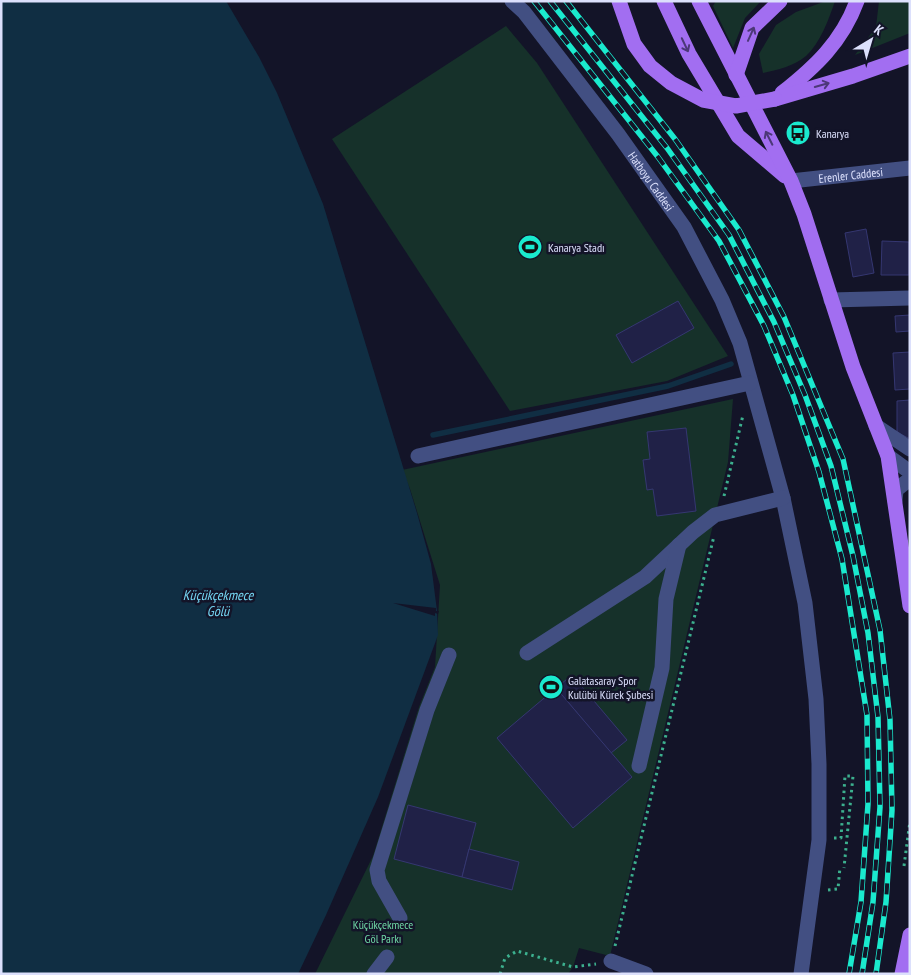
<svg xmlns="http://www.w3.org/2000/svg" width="911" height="975" font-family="'PT Sans Narrow',sans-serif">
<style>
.green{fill:#16312a}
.water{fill:#102e43}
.pier{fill:#131428}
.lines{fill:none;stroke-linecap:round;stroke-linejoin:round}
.stream{stroke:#102e43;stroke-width:5.5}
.building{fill:#202147;stroke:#353771}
.path{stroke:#3cb08e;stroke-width:3;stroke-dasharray:2.5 4;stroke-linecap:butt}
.minor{stroke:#424f82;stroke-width:15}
.major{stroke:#a26ef1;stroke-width:15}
.rail-casing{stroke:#1aeace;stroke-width:5.5}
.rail{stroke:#131428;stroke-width:4;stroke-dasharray:11;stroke-linecap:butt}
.major-bridge{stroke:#a26ef1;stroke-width:15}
.oneway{stroke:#4c3878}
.labels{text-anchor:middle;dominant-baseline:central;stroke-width:5;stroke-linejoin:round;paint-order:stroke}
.poi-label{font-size:12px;fill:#dce0fc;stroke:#131428;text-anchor:start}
.street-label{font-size:12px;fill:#dce0fc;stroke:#131428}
.park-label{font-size:12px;fill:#6ed6a4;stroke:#131428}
.water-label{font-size:14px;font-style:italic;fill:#74d5f2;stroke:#131428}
</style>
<rect width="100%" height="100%" fill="#131428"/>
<g class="green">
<polygon points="716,1 761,1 745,18 733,48 713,6"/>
<path d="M826 1H835C829 19 820 43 806 56 794 66 777 70 763 73L759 54 776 25 796 12Z"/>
<polygon points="879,1 910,1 910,33 855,55 876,27"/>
<polygon points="506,26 537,63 728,356 667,381 510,411 332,139"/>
<polygon points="733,399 728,462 610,956 579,948 573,967 568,974 315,974 373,856 419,707 435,667 440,585 410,489 402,470"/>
</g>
<polygon class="water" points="1,1 226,1 259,57 277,93 323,204 417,513 431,564 437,611 438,635 378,797 326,915 298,974 1,974"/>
<polygon class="pier" points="393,603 436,608 436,611 439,611 438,614 435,613 435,616"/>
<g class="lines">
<polyline class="stream" points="433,435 668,386 731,364"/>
</g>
<g class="building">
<polygon points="866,229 874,273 853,277 845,233"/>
<polygon points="882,241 909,242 909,275 881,275"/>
<polygon points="678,301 694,328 632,363 616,335"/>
<polygon points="910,315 910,331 896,332 895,316"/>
<polygon points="910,352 910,389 895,390 893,353"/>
<polygon points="910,400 910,439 897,432 897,401"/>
<polygon points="686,428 696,511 657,516 653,489 647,490 643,460 650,459 647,432"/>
<polygon points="572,675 627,740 611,753 556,688"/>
<polygon points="556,688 632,777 573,828 497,738"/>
<polygon points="408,805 476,823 462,877 394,859"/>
<polygon points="469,849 519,862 512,890 462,877"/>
</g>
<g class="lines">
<g class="path">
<polyline points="724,496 743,415"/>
<polyline points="834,838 841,838 845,776 853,776 844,868"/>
<polyline points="904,866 910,821"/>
<polyline points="828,890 838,889 840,867"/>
<polyline points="615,946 714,536"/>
<polyline points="500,974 505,958 517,951 573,967 596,964"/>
</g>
<g class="minor">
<path id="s1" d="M512 1 524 12 618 134 684 227 722 300 740 343 783 498 805 603 816 699 819 764V840L801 974"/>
<path id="s2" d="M791 181 910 168"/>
<polyline points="831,300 910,298"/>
<polyline points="876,426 910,449"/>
<polyline points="418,456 750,383"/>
<polyline points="888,456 910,472"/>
<polyline points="895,501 896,490 906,482 910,482"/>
<polyline points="527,653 645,577 693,532 715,515 783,498"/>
<polyline points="639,766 662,668 666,599 679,545"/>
<polyline points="400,918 379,881 377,870 427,710 449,655"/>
<polyline points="611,961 646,974"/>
<polyline points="374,974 387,957"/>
</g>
<g class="major">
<polyline points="664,1 689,54 738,136 785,176"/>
<polyline points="699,1 791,181 804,214 853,367 888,456 910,606"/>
<polyline points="736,75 752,28 780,1"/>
<path d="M782 93C815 67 842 42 857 1"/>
<polyline points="775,99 853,76 910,56"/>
<polyline points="902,974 910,935"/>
</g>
<defs>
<g id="rail">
<polyline points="534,1 658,157 719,241 764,326 793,395 819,472 842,559 867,715 868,804 861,902 849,974"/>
<polyline points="550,1 667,148 729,235 774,322 805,395 831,466 853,556 868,633 878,717 880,807 873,902 862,974"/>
<polyline points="566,1 675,139 739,230 784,317 843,459 880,630 890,720 892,810 886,902 876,974"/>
</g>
</defs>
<use href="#rail" class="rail-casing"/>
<use href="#rail" class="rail"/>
<polyline class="major-bridge" points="619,1 634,44 650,66 671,83 703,100 736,106 775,99"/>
</g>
<defs><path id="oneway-shaft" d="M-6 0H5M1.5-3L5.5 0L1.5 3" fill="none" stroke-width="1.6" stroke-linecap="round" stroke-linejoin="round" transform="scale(1.25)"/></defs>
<g class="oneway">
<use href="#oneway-shaft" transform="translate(751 34) rotate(-66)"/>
<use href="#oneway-shaft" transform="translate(685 45) rotate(65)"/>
<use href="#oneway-shaft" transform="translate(822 85) rotate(-16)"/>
<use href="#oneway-shaft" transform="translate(769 138) rotate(-117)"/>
</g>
<defs>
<symbol id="bus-disc" viewBox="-11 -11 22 22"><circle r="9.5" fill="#1aeace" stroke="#131428"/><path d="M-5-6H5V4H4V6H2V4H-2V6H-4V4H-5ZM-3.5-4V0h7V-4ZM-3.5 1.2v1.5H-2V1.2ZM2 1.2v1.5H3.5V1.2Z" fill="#111"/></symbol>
<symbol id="stadium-disc" viewBox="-11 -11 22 22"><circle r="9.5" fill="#1aeace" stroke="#131428"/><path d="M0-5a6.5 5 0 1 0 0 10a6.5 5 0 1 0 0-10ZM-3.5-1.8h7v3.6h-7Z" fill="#111"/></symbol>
</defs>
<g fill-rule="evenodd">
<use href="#bus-disc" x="784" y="119" width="28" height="28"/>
<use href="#stadium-disc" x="516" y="233" width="28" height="28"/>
<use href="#stadium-disc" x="537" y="673" width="28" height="28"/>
</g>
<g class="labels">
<g class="poi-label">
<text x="816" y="133">Kanarya</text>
<text x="548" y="247">Kanarya Stadı</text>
<text x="568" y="680">Galatasaray Spor<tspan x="568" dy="14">Kulübü Kürek Şubesi</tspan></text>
</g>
<g class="street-label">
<text stroke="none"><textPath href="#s2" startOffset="60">Erenler Caddesi</textPath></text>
<text stroke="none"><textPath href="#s1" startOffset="228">Hatboyu Caddesi</textPath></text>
</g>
<g class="park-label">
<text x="383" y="924">Küçükçekmece<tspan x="383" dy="14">Göl Parkı</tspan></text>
</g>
<g class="water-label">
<text x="218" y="595">Küçükçekmece<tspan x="218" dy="16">Gölü</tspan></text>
</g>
</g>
<rect width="911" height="975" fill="none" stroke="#dce0fc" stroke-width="5"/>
<g transform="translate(871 40) rotate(38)" stroke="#131428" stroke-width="4" paint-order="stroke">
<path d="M0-4L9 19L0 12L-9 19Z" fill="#dce0fc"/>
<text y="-8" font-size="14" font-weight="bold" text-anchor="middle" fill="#dce0fc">K</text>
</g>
</svg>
